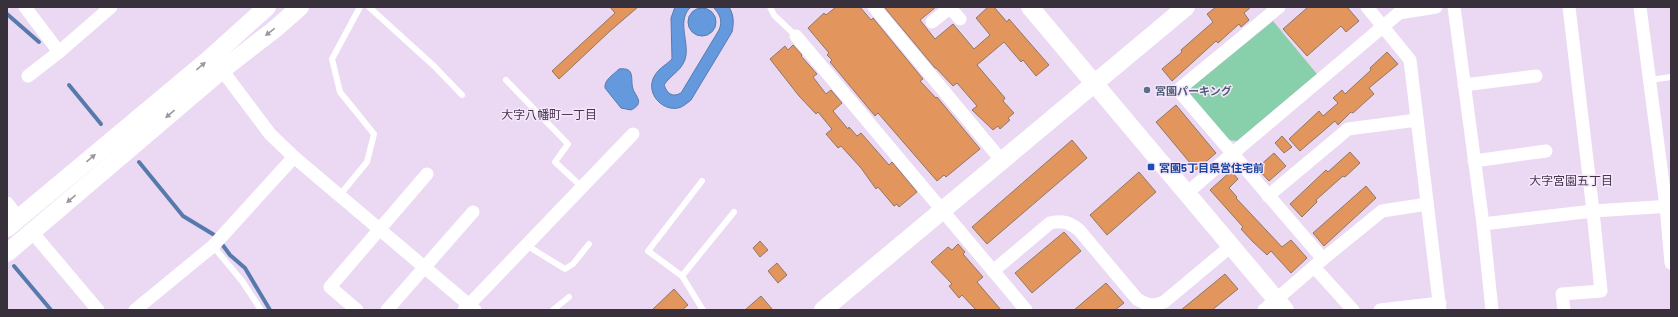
<svg xmlns="http://www.w3.org/2000/svg" width="1678" height="317" font-family="Barlow,'Noto Sans JP',sans-serif">
<style>
.green{fill:#88d0ab}
.water{fill:#6499de;stroke:#577aad}
.lines{fill:none;stroke-linecap:round;stroke-linejoin:round}
.stream{stroke:#577aad;stroke-width:4}
.building{fill:#e2965d;stroke:#907765}
.lane{stroke:#fff;stroke-width:6}
.street{stroke:#fff;stroke-width:13}
.secondary{stroke:#fff;stroke-width:18}
.oneway{fill:#9c989d}
.service-dot{fill:#5c6f8a;stroke:#f6e7fc;stroke-width:1.5}
.transit-dot{fill:#1a4fb4;stroke:#f6e7fc;stroke-width:1.5}
.labels{text-anchor:middle;dominant-baseline:central;stroke-width:3;stroke-linejoin:round;paint-order:stroke}
.service-label{font-size:11px;font-weight:bold;fill:#4e5e75;stroke:#f6e7fc;text-anchor:start}
.transit-label{font-size:11px;font-weight:bold;fill:#164399;stroke:#f6e7fc;text-anchor:start}
.neighbourhood-label{font-size:12px;fill:#45364b;stroke:#f6e7fc}
</style>
<rect width="100%" height="100%" fill="#ebd8f3"/>
<polygon class="green" points="1273,21 1317,74 1237,141 1228,140 1190,94 1191,88"/>
<g class="water">
<path d="M675 7H691C677 19 688 39 686 55 684 70 671 74 664 85 667 93 672 98 681 93L719 30C723 21 720 14 713 7H729C734 15 734 23 732 32L691 100C687 103 683 107 678 108 662 111 647 94 653 79 657 69 665 66 672 59L671 18Z"/>
<circle cx="702" cy="22" r="14"/>
<path d="M619 69C636 67 630 79 633 89 636 97 645 103 631 110L621 108 605 88C604 80 613 75 619 69Z"/>
</g>
<g class="lines">
<g class="stream">
<polyline points="7,14 39,42"/>
<polyline points="69,85 101,124"/>
<polyline points="139,162 183,216 216,236 230,255 245,268 270,310"/>
<polyline points="14,266 51,310"/>
</g>
</g>
<g class="building">
<polygon points="610,7 638,7 610,31 559,79 552,71 615,13"/>
<polygon points="836,7 860,7 871,20 873,18 923,79 920,81 936,98 937,97 980,149 946,177 944,175 937,181 878,113 875,116 830,62 832,60 827,55 829,53 808,28 824,13 826,15"/>
<polygon points="886,7 936,7 920,20 935,39 953,24 974,49 990,35 976,18 988,7 994,7 1007,22 1009,19 1049,65 1036,76 1023,60 1021,62 1004,42 977,65 1005,98 1003,101 1014,113 1008,118 1010,120 1000,129 998,126 993,130 972,110 977,106 957,83 953,86 936,68 935,68 885,8"/>
<polygon points="1216,7 1251,7 1244,13 1249,20 1241,27 1239,24 1218,43 1216,41 1172,81 1162,69 1182,52 1181,50 1213,22 1207,14"/>
<polygon points="1308,7 1347,7 1359,21 1346,32 1341,26 1307,56 1283,29"/>
<polygon points="793,45 802,55 801,56 817,74 813,77 826,94 831,90 842,103 833,111 848,129 849,127 857,136 861,133 889,165 892,162 917,192 899,207 897,204 894,206 878,187 876,189 861,168 841,146 838,148 826,134 832,129 831,128 818,112 816,114 799,96 770,59 785,46 788,50"/>
<polygon points="1387,52 1398,64 1369,88 1374,94 1353,113 1351,112 1338,125 1335,121 1300,151 1289,139 1319,111 1323,116 1338,103 1333,98 1342,90 1345,94 1371,70 1370,68"/>
<polygon points="1176,105 1216,153 1196,170 1156,122"/>
<polygon points="1282,136 1292,147 1284,153 1275,143"/>
<polygon points="1072,140 1087,158 987,244 972,227"/>
<polygon points="1350,152 1360,163 1345,177 1343,176 1316,200 1317,202 1302,217 1290,204 1326,170 1328,172"/>
<polygon points="1274,153 1286,166 1269,181 1257,168"/>
<polygon points="1231,171 1238,179 1229,188 1237,197 1236,198 1282,247 1291,240 1307,258 1291,273 1271,251 1267,255 1252,241 1241,229 1243,227 1210,190"/>
<polygon points="1139,172 1156,192 1107,235 1090,215"/>
<polygon points="1366,186 1376,198 1324,246 1313,233"/>
<polygon points="1064,232 1081,251 1032,293 1015,273"/>
<polygon points="760,241 768,250 760,257 753,248"/>
<polygon points="958,244 965,252 963,254 983,277 977,282 1001,310 976,310 962,295 959,298 949,286 952,284 931,262 948,247 952,250"/>
<polygon points="777,263 787,275 778,283 768,271"/>
<polygon points="1225,274 1238,289 1212,310 1181,310"/>
<polygon points="1106,283 1124,303 1115,310 1074,310"/>
<polygon points="674,289 688,305 682,310 652,310"/>
<polygon points="761,296 773,310 745,310"/>
</g>
<g class="lines">
<g class="lane">
<polyline points="369,7 434,66 462,95"/>
<polyline points="770,7 774,15 796,36"/>
<polyline points="506,80 568,144 555,162 582,187"/>
<polyline points="1650,80 1671,77"/>
<polyline points="702,181 648,251 682,276 703,310"/>
<polyline points="339,196 367,162 374,134 340,92 332,59 360,7"/>
<polyline points="526,245 565,269 573,264 589,244"/>
<polyline points="213,246 242,281 261,310"/>
<polyline points="682,276 734,212"/>
<polyline points="553,310 569,297"/>
</g>
<g class="street">
<polyline points="25,7 59,52"/>
<polyline points="874,7 1002,161"/>
<polyline points="1279,7 1178,90 1323,259"/>
<polyline points="1367,7 1410,60 1440,310"/>
<polyline points="1454,7 1483,224 1492,310"/>
<polyline points="1640,7 1666,206 1671,263"/>
<polyline points="950,8 960,19"/>
<polyline points="932,22 951,7"/>
<polyline points="796,36 1026,310"/>
<polyline points="222,70 270,134 294,157 475,310"/>
<polyline points="28,76 59,52 111,7"/>
<polyline points="1464,85 1536,76"/>
<polyline points="1474,161 1546,151"/>
<polyline points="1187,193 1232,154 1399,13 1436,7"/>
<polyline points="1268,196 1348,129 1417,120"/>
<polyline points="7,203 19,218"/>
<polyline points="1483,224 1593,211 1671,206"/>
<polyline points="32,232 98,310"/>
<polyline points="1314,267 1353,310"/>
<path d="M993 271 1050 223C1062 220 1069 222 1079 230L1137 299C1146 305 1154 307 1164 302L1231 246"/>
<polyline points="135,310 213,246 294,157"/>
<polyline points="357,310 330,287 427,174"/>
<polyline points="387,310 473,212"/>
<polyline points="464,310 633,134"/>
<polyline points="1264,310 1323,259 1382,211 1427,204"/>
<polyline points="1380,310 1440,303"/>
<polyline points="1564,310 1562,294 1601,291 1593,211 1569,7"/>
</g>
<g class="secondary">
<polyline points="1030,7 1285,310"/>
<polyline points="7,228 207,61 267,7"/>
<polyline points="7,253 222,70 275,29 300,7"/>
<polyline points="823,310 1186,7"/>
</g>
</g>
<defs><path id="oneway-solid" d="M-6-.8H1V-3.2L6.5 0L1 3.2V.8H-6Z"/></defs>
<g class="oneway">
<use href="#oneway-solid" transform="translate(270 32) rotate(142)"/>
<use href="#oneway-solid" transform="translate(201 66) rotate(-40)"/>
<use href="#oneway-solid" transform="translate(170 114) rotate(140)"/>
<use href="#oneway-solid" transform="translate(91 158) rotate(-40)"/>
<use href="#oneway-solid" transform="translate(71 199) rotate(140)"/>
</g>
<circle class="service-dot" cx="1147" cy="90" r="4"/>
<rect class="transit-dot" x="1147" y="163" width="8" height="8" rx="2"/>
<g class="labels">
<g class="service-label">
<text x="1155" y="90">宮園パーキング</text>
</g>
<g class="transit-label">
<text x="1159" y="167">宮園5丁目県営住宅前</text>
</g>
<g class="neighbourhood-label">
<text x="549" y="114">大字八幡町一丁目</text>
<text x="1571" y="180">大字宮園五丁目</text>
</g>
</g>
<rect width="1678" height="317" fill="none" stroke="#38313b" stroke-width="16"/>
</svg>
